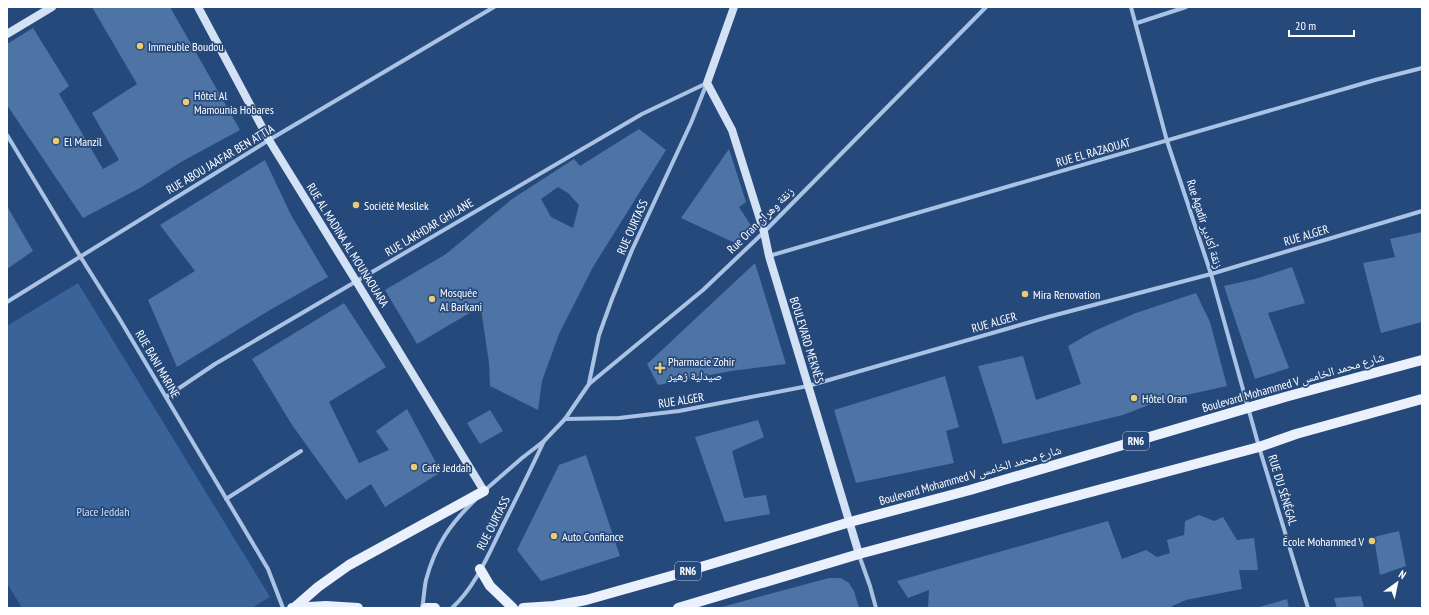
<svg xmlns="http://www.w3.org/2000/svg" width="1429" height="615" font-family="'PT Sans Narrow','Noto Naskh Arabic',sans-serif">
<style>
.green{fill:#396399}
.building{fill:#4e73a5;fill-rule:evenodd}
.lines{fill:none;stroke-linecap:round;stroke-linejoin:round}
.street{stroke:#aac3e4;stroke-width:4}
.secondary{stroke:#d3e1f4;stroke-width:8}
.primary{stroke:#eaf1fc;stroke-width:10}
.poi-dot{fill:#edcc6f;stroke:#26497c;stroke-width:1.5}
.labels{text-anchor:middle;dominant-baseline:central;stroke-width:3.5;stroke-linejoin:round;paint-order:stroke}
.shield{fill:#26497c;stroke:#bec8d8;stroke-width:1}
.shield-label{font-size:11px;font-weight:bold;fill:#fff}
.poi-label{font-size:12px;fill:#fff;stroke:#26497c;text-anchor:start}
.street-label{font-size:12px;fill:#fff;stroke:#26497c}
.park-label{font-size:12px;fill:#cddef4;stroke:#26497c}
</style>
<rect width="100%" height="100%" fill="#26497c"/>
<polygon class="green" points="78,283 270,597 252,608 22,608 7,583 7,326"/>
<g class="building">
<polygon points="92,7 170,7 240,130 181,162 140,188 83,218 7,105 7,44 33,28 69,86 59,94 103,169 119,160 92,113 137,84"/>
<path d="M639 129 666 150 593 267 559 334 542 381 538 410 490 386 489 363 481 309 478 308 417 344 385 290 446 254 512 199 574 159 580 166ZM558 187 568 193 579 205 573 228 551 217 541 199Z"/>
<polygon points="729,149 746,202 739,207 754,230 737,244 681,218"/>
<polygon points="265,160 291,215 328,277 270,310 177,367 148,300 195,271 160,225"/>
<polygon points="7,206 33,251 7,269"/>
<polygon points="1422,232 1422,322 1381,333 1363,263 1395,257 1390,239"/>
<polygon points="755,263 786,364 731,371 658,385 647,364"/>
<polygon points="1292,267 1305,303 1268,313 1289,368 1255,379 1224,286 1255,279"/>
<polygon points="1196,293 1210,322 1227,386 1159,401 1123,415 1003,444 978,366 1023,356 1036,400 1081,384 1068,346 1094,331 1136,313"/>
<polygon points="344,303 386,367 329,402 359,463 389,450 376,431 407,409 441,472 385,507 371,484 346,500 292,425 252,359"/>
<polygon points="945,376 959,427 946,431 954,463 856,483 834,410"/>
<polygon points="490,410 503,431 480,444 467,423"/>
<polygon points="758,420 764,437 732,451 744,498 766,495 770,514 725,522 695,437"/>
<polygon points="586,455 620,556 541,581 517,550 559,465"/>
<polygon points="1199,515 1214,521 1223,517 1237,540 1254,538 1258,570 1239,570 1242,589 1186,600 1172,606 1172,608 928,608 929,590 908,598 897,581 1108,521 1122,559 1146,550 1157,557 1170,553 1167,540 1184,535 1185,521"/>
<polygon points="1399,531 1406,566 1380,575 1374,537"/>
<polygon points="829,578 841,578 849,583 854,591 859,608 718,608"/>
<polygon points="1361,596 1364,608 1337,608 1334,598"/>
<polygon points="1287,599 1289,608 1256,608"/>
</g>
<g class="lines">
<g class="street">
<polyline points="1131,7 1167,141 1211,274 1259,447 1308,608"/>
<polyline points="1137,23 1186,7"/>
<polyline points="7,135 80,256 119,318 268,569 283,608"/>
<polyline points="769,256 1375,80 1422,68"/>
<polyline points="7,302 269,140 494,7"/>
<polyline points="589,383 599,335 612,299 632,250 691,123 707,83"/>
<polyline points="166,397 215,364 642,114 707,83"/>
<polyline points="565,419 619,418 679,411 808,386 1048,317 1211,274 1422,211"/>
<polyline points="484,491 522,458 544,441 565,419 589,384 703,290 764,232 986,7"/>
<polyline points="226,499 301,451"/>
<polyline points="859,555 870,586 876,608"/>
<path d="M422 608C424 599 424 589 426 580 435 546 450 524 475 500"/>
<path d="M452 608C476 586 489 553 503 525 517 497 531 469 544 441"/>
</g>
<g class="secondary">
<polyline points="198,7 269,140 356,281 484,491"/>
<polyline points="734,7 707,83 732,130 764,232 769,256 859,554"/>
<polyline points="7,34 52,7"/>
</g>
<g class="primary">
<polyline points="480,569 490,586 513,608"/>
<polyline points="292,608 326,606 358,608"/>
<polyline points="294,608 318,587 349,565 484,491"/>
<polyline points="426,608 435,608"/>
<polyline points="523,608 554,606 586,600 671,576 850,522 970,490 1285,397 1422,360"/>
<polyline points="678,608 859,554 1259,447 1296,434 1422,399"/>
</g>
</g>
<g class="poi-dot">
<circle cx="140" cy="46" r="4"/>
<circle cx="186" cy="102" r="4"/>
<circle cx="56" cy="141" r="4"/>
<circle cx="356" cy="205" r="4"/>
<circle cx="1025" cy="294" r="4"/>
<circle cx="432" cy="299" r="4"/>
<path d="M658 362h4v4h4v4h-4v4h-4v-4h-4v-4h4z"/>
<circle cx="1134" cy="398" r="4"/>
<circle cx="414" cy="467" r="4"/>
<circle cx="554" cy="536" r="4"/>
<circle cx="1372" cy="541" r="4"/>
</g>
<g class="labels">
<g class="shield">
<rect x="1123" y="432" width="26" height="18" rx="3"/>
<rect x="675" y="562" width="26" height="18" rx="3"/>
</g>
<g class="shield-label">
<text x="1136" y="441">RN6</text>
<text x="688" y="571">RN6</text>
</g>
<g class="poi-label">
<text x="148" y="46">Immeuble Boudou</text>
<text x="194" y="95">Hôtel Al<tspan x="194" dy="14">Mamounia Hobares</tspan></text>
<text x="64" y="141">El Manzil</text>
<text x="364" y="205">Société Mesllek</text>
<text x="440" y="292">Mosquée<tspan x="440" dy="14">Al Barkani</tspan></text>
<text x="1033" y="294">Mira Renovation</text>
<text x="668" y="361">Pharmacie Zohir<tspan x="668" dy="14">صيدلية زهير</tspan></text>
<text x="1142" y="398">Hôtel Oran</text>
<text x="422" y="467">Café Jeddah</text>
<text x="562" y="536">Auto Confiance</text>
<text x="1364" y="541" text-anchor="end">École Mohammed V</text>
</g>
<g class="street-label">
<text transform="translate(1093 152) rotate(-16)">RUE EL RAZAOUAT</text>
<text transform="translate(220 159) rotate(-31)">RUE ABOU JAAFAR BEN ATTIA</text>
<text transform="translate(760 220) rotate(-45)">Rue Oran زنقة وهران</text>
<text transform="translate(1205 224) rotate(72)">Rue Agadir زنقة أكادير</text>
<text transform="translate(429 227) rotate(-31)">RUE LAKHDAR GHILANE</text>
<text transform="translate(632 227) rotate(-66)">RUE OURTASS</text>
<text transform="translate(1306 235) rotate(-17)">RUE ALGER</text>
<text transform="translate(348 245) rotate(58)">RUE AL MADINA AL MOUNAOUARA</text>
<text transform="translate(994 322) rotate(-16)">RUE ALGER</text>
<text transform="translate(807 340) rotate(73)">BOULEVARD MEKNÈS</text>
<text transform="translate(158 364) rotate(60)">RUE BANI MARINE</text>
<text transform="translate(1293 382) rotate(-16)">Boulevard Mohammed V شارع محمد الخامس</text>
<text transform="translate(681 400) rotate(-9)">RUE ALGER</text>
<text transform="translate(970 475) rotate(-16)">Boulevard Mohammed V شارع محمد الخامس</text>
<text transform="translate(1283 490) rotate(73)">RUE DU SÉNÉGAL</text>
<text transform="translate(493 523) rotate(-63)">RUE OURTASS</text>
</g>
<g class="park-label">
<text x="103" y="511">Place Jeddah</text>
</g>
</g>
<rect width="1429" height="615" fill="none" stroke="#ffffff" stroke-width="16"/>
<g transform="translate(1397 583) rotate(33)" stroke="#26497c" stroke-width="3" paint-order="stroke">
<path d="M0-3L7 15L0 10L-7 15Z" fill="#ffffff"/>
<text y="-6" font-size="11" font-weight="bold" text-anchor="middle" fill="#ffffff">N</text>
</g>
<path d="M1289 30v6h65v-6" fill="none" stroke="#ffffff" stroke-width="2"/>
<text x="1295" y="30" font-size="12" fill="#ffffff" stroke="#26497c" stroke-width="3" paint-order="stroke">20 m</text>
</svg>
